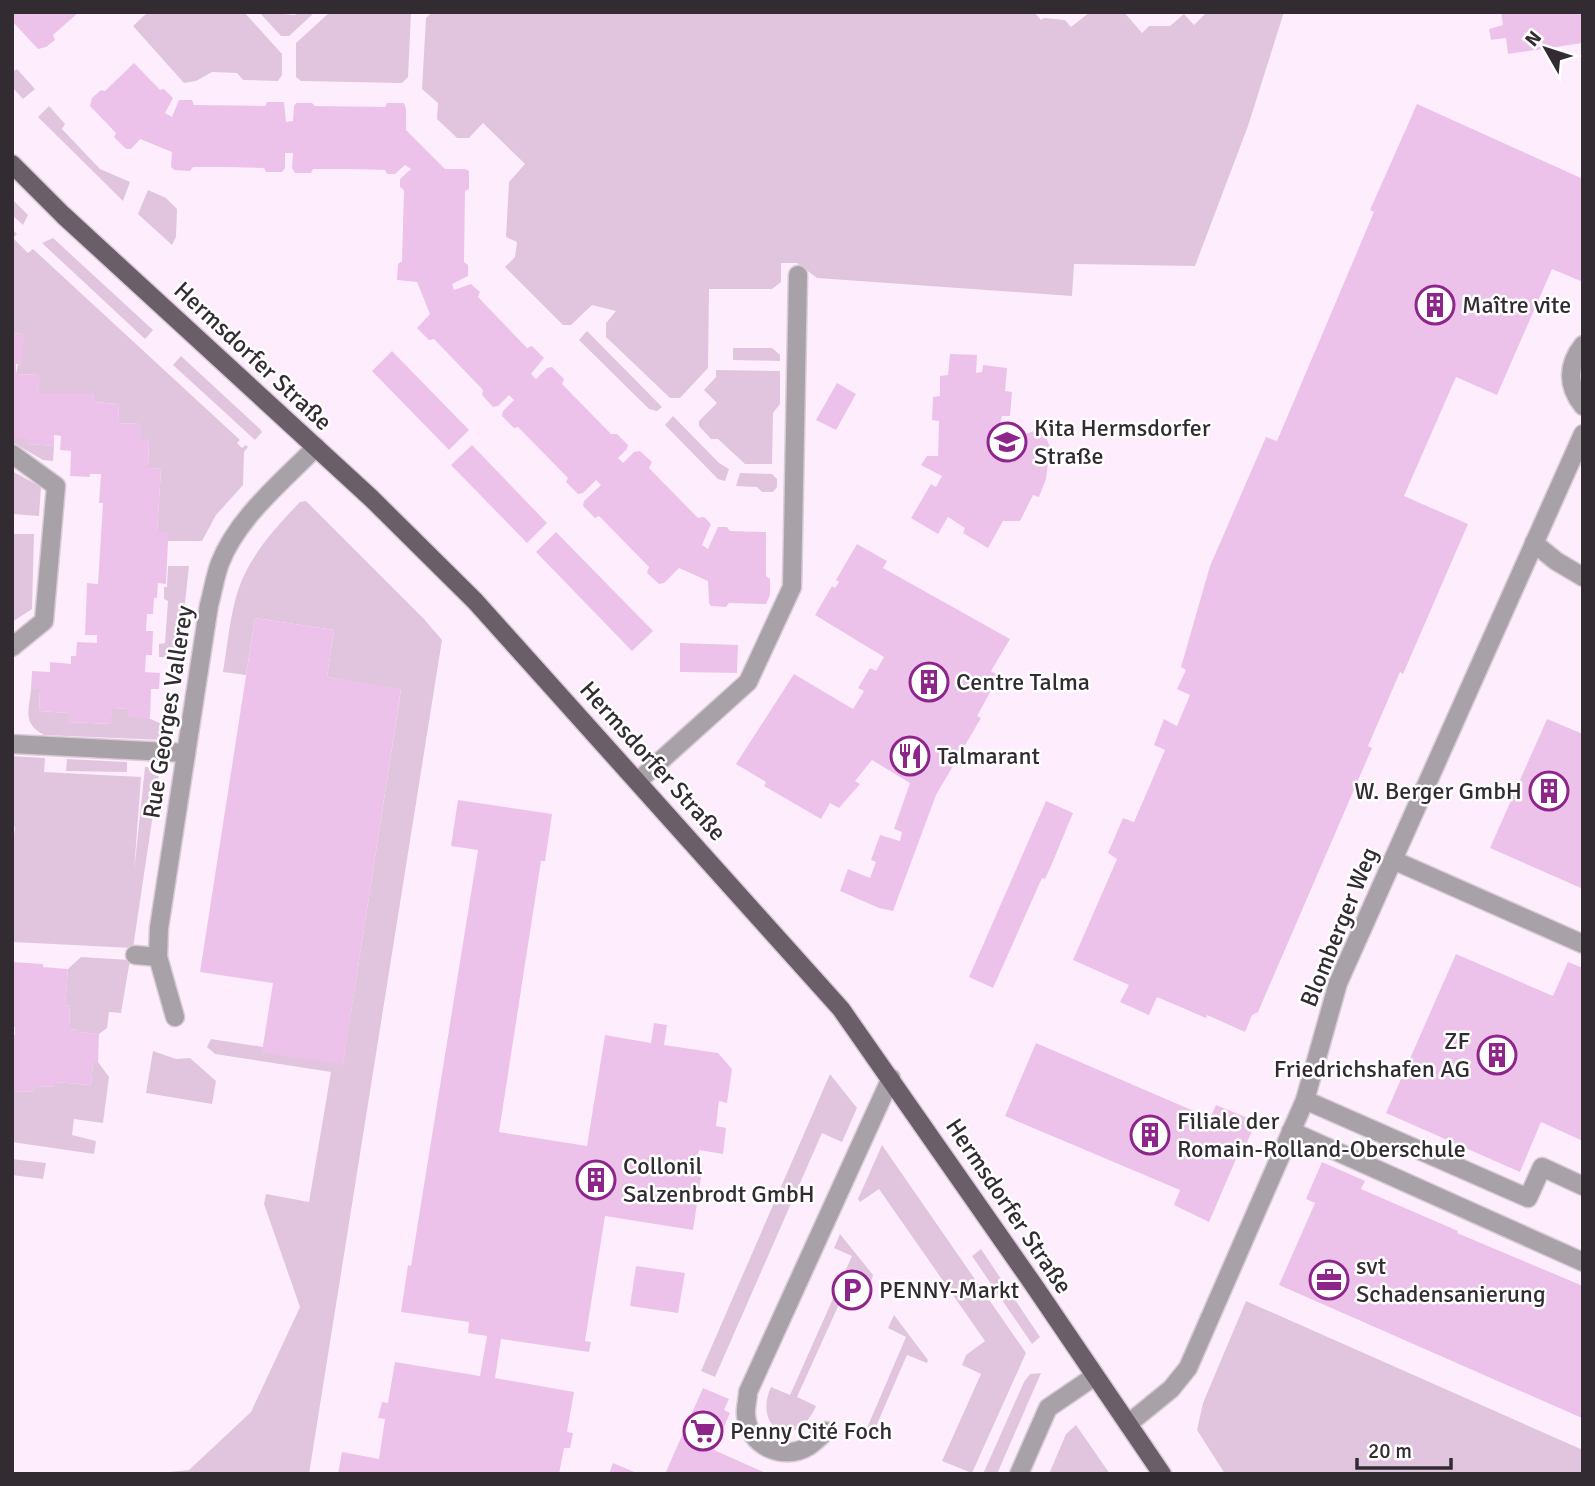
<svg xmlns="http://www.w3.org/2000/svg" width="1595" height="1486" font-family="Signika,sans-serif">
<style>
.green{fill:#e1c5de}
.building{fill:#edc2ea}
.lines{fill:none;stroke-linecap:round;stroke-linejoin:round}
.minor-casing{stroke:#d9cbd8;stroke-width:21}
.major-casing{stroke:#d9cbd8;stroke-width:21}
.minor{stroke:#a8a2a8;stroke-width:18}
.major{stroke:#6a5e69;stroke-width:18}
.labels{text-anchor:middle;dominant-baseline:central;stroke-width:5;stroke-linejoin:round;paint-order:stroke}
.poi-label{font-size:24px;fill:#322c32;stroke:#fff;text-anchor:start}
.street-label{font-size:24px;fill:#322c32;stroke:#fff}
</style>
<rect width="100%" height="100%" fill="#feeefd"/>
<g class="green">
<polygon points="148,12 244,12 282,54 282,75 278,81 243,80 237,73 212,72 196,81 184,83 133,26"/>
<polygon points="259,12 295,15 298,12 314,13 289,36 281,36"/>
<polygon points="330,12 409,12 411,14 408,77 402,83 301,81 296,77 296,43"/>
<polygon points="432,12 1034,12 1041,20 1044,18 1065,20 1071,27 1090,12 1124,12 1142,33 1149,26 1170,26 1184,14 1194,25 1207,12 1284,12 1248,126 1195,266 1074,264 1072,296 817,278 797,263 781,263 781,282 772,289 709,289 708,368 680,398 670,398 606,337 606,323 616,311 592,305 571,325 563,325 505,267 515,257 517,242 506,237 509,182 525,164 483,123 469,138 457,138 437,119 438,103 422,89 426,18"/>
<polygon points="17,69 35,89 23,99 12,87 12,72"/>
<polygon points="49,106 65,124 62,129 100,169 130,182 123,201 38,117"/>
<polygon points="148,190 166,198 177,209 176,237 172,245 138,214"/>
<polygon points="12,199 28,215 23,225 12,215"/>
<polygon points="12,229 17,234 13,238 28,253 33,249 240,440 237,443 242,448 246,445 248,447 244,452 243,485 216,515 202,541 168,541 168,533 157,532 161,469 148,468 149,440 141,439 141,424 118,423 119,404 93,402 94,393 38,393 39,375 16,374 24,334 12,333"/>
<polygon points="53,238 153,330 145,339 42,243"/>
<polygon points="587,331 662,407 657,411 649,409 579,340"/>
<polygon points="733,348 772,348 780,355 780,361 733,360"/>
<polygon points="181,356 260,429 262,432 255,440 173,365"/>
<polygon points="716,370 780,371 780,404 773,413 772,464 745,464 718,439 711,439 699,426 699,421 717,403 704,390 716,377"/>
<polygon points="673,416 719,463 729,469 725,481 718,479 665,425"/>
<polygon points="12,438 27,438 27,444 54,446 53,461 43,460 12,442"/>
<polygon points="12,471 41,487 39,516 12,514"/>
<polygon points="740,473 772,474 777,479 777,487 773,492 762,492 757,487 736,486"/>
<path d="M306 501 424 619 442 640 309 1474H149L189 1470 251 1412 300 1307 264 1204 266 1194 309 1202 331 1072 215 1054 207 1047 211 1039 263 1047 343 1064 401 690 327 677 334 630 255 618 246 675 223 672C227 648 229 624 235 601 245 561 272 531 300 502Z"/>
<polygon points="12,534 34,534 32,609 12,622"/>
<polygon points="168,566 189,566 179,658 159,657 159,644 165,643 168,601 164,599 164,587 167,587"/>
<path d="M31 689H40L39 711 68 713V722L110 724 112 708 128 709 164 725 163 740 44 735C22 723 29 711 31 689Z"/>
<polygon points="12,756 45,758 44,772 141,777 134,872 145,767 160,767 133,948 12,942 12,854 15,827 12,826"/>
<polygon points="67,759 127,762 127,772 66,771"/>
<polygon points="81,957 130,960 121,1013 109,1012 107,1028 99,1034 78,1032 77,1030 69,1029 70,1006 65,1005 68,969"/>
<polygon points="153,1051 176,1059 190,1058 216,1081 212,1104 146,1093"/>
<polygon points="93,1062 98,1062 109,1077 103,1123 74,1119 72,1135 96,1141 94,1154 12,1142 12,1091 35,1092 35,1086 54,1087 55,1082 91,1085"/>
<polygon points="830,1074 857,1108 842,1142 822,1133 715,1377 701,1371"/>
<polygon points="882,1145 1026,1353 972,1473 942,1461 981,1374 962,1365 966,1355 985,1341 879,1189 860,1202 858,1199"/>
<polygon points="12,1159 46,1163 43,1179 12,1175"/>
<path d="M840 1234 873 1275 869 1288 850 1280 797 1397 816 1406C796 1452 752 1429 771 1387L790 1395 852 1256 834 1248Z"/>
<polygon points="981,1249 1040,1337 1032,1344 972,1256"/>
<polygon points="1246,1301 1583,1450 1583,1474 1225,1474 1197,1430 1203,1403"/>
<polygon points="894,1315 928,1360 927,1363 907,1355 874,1431 867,1428 906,1337 888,1328"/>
<polygon points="1041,1373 997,1474 983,1474 1024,1382 1030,1374"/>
<polygon points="1076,1425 1110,1474 1049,1474 1066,1434"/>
</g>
<g class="building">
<polygon points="12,12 79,12 53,35 55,40 46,47 38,49 12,21"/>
<polygon points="1501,12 1583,12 1583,43 1508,54 1506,38 1491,40 1489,29 1503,25"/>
<polygon points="134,63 160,90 164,89 173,98 165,113 172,117 179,100 192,100 194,105 265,106 267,102 284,102 286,122 293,121 294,106 296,103 312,103 315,106 385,107 387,103 404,103 406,109 406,130 445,169 465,169 469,171 469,189 465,191 464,262 468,265 468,276 452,284 454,290 471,284 480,292 478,297 527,348 532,346 544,358 531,374 536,379 547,368 552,367 564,379 562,384 611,434 617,434 628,445 627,449 618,458 623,463 634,452 640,451 652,462 649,468 698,518 704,517 711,524 702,545 708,549 718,527 727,527 730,531 766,532 766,576 770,579 770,595 766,604 729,603 726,607 711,606 709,603 708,581 679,568 664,583 659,584 647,573 649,567 599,516 595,518 583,506 584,501 601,485 596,480 583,493 578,494 566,482 568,478 518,427 514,428 502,416 503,411 514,400 509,395 498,406 493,407 482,395 483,390 434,339 429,340 417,328 430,314 417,282 397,280 398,264 402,261 404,190 400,187 400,179 411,169 405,165 395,174 387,174 385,170 349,169 313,169 311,173 295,173 292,168 293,153 285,153 285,168 282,172 266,172 264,168 228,167 193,167 190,171 174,170 171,167 172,152 140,139 131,149 126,149 114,137 116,133 90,106 92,98 101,90 105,91"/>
<polygon points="1417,104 1583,179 1583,282 1552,269 1497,395 1456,377 1404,496 1468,524 1403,674 1400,672 1368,746 1372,748 1258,1012 1252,1015 1245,1032 1207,1015 1206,1018 1157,997 1149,1015 1120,1002 1129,985 1073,960 1117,859 1108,853 1123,818 1134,822 1165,750 1154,745 1164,719 1177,726 1190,695 1177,689 1186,670 1181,667 1210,566 1266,437 1277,441 1374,212 1370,210"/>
<polygon points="12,333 24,334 22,364 16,364 16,374 40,375 38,393 94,393 93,402 119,404 118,423 141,424 141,439 149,439 148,468 161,469 157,532 168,532 168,541 166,584 158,583 157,598 154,598 153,614 147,614 146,631 153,631 152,655 146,655 145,672 160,673 159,689 151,689 150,718 128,717 128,709 112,708 111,724 68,722 68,713 39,711 40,689 31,689 32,671 50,672 50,662 71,664 71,656 76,656 77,642 97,643 97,635 85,635 87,583 98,584 103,503 99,503 101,474 90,474 90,477 70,476 71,451 60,450 61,436 54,435 54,446 26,444 27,438 12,438"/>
<polygon points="392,351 469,430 449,450 372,371"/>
<polygon points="950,354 977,355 976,373 982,372 983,365 1007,368 1005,391 1012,392 1010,416 1002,416 1000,424 1003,430 1010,440 1042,428 1050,447 1046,479 1039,497 1033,495 1020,521 1003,521 988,548 963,533 965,528 948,517 938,534 911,518 931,484 936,487 942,476 921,465 927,456 938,456 939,421 932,420 933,397 940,396 940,376 948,375"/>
<polygon points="837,383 856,394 836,430 816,420"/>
<polygon points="472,445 547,523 527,543 451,465"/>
<polygon points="556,532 653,631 632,651 536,552"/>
<polygon points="857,544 887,561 883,568 1010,639 991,671 999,676 977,716 981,718 936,795 893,911 879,908 840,891 848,869 870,878 876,862 871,860 880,835 900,841 902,832 894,829 910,783 872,760 855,781 860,784 839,808 830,803 821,819 764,786 766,782 736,764 794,674 853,709 864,691 858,688 870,668 876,671 884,657 815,615 832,586 835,588 839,582 836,580"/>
<polygon points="255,618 334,630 327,677 401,689 343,1065 262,1052 273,983 200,972"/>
<polygon points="680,643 738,645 737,673 680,672"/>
<polygon points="1547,719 1583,734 1583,889 1490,848"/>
<polygon points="458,800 552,814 545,861 541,861 499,1132 587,1146 605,1035 651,1043 654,1023 667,1025 664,1045 718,1053 732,1069 727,1103 719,1101 716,1126 726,1128 723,1154 699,1150 696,1163 703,1164 693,1230 605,1216 585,1341 591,1342 589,1352 501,1339 495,1378 574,1392 567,1432 573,1433 570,1448 564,1448 559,1474 338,1474 342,1452 379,1459 385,1419 378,1418 382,1402 388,1403 395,1362 480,1376 487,1336 468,1333 469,1322 401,1312 408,1265 411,1266 478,850 451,846"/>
<polygon points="1046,801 1073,813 1051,866 1045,879 1042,878 993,988 969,977"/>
<polygon points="1456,954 1553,996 1568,962 1583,968 1583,1141 1541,1122 1520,1172 1386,1113"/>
<polygon points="12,962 43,964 43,967 68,969 65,1005 70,1006 69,1029 78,1030 78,1032 99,1034 98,1062 93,1062 91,1085 55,1082 55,1087 35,1086 35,1092 12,1091 12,1035 15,1035 15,1027 12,1027"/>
<polygon points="1036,1043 1210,1118 1216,1105 1253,1120 1252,1123 1255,1124 1245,1147 1242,1145 1209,1222 1174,1205 1180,1190 1005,1116"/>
<polygon points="1322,1162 1365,1181 1361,1189 1458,1231 1457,1233 1583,1286 1582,1418 1279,1285 1315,1203 1306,1199"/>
<polygon points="636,1266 685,1273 678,1313 630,1306"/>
<polygon points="703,1388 729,1399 724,1410 730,1413 714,1450 768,1474 665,1474"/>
<polygon points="613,1463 639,1474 609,1474"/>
</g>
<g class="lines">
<defs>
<g id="minor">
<path d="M1583 345C1567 365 1567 386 1583 406"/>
<polyline points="12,454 56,486 44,621 12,647"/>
<polyline points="1534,543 1556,561 1583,577"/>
<polyline points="12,744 186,753"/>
<polyline points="638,781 748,682 792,587 798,275"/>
<polyline points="1393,860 1583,944"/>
<polyline points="135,955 158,957"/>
<path d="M175 1017 158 957 159 928 209 605C213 591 215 576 220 563 238 517 282 482 316 447"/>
<polyline points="1305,1100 1528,1198 1542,1167 1583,1186"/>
<polyline points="1291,1131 1583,1262"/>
<polyline points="1128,1424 1171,1389 1188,1368 1305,1100 1338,983 1583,434"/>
<path d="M826 1431C821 1436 815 1442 809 1446 783 1462 748 1446 746 1415 745 1408 748 1399 748 1392L891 1078"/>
<polyline points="1019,1474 1048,1408 1095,1376"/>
</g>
<polyline id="major" points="12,164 63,215 371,498 475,601 841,1009 1033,1284 1162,1474"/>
</defs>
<use href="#minor" class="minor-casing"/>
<use href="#major" class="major-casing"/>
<use href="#minor" class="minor"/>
<use href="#major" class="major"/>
</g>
<defs>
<symbol id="building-ring" viewBox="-11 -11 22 22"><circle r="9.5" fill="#fff" stroke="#8d258a" stroke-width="1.5"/><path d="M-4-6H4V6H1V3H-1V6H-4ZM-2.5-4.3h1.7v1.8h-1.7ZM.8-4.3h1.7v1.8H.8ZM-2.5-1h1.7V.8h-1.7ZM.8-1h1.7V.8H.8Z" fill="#8d258a"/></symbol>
<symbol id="school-ring" viewBox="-11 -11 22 22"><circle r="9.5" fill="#fff" stroke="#8d258a" stroke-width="1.5"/><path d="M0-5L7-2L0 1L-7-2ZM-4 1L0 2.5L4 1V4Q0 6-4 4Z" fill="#8d258a"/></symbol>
<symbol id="restaurant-ring" viewBox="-11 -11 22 22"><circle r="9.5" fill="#fff" stroke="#8d258a" stroke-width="1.5"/><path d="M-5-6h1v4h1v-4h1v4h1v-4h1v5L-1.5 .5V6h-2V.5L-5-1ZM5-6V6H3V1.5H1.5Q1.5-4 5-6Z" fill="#8d258a"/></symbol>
<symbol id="office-ring" viewBox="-11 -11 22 22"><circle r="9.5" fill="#fff" stroke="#8d258a" stroke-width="1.5"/><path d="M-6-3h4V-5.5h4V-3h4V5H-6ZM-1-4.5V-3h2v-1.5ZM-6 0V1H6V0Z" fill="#8d258a"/></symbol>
<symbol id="parking-ring" viewBox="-11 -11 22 22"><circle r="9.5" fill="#fff" stroke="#8d258a" stroke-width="1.5"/><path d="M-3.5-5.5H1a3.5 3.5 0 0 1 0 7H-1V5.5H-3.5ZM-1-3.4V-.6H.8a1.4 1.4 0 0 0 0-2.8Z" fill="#8d258a"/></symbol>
<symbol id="supermarket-ring" viewBox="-11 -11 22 22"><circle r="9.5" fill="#fff" stroke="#8d258a" stroke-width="1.5"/><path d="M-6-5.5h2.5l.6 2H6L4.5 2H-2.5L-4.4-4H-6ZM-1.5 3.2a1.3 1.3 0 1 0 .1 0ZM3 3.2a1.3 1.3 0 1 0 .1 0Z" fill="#8d258a"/></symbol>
</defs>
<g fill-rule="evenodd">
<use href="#building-ring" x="1413" y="283" width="44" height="44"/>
<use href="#school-ring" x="985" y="420" width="44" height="44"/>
<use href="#building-ring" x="907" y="660" width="44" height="44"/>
<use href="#restaurant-ring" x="888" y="734" width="44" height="44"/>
<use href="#building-ring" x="1527" y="769" width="44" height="44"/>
<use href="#building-ring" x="1475" y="1033" width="44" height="44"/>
<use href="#building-ring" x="1128" y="1113" width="44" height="44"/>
<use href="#building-ring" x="574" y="1158" width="44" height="44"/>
<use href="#office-ring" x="1307" y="1258" width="44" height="44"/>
<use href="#parking-ring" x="830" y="1268" width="44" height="44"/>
<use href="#supermarket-ring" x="681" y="1409" width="44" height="44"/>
</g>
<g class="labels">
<g class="poi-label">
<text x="1462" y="305">Maître vite</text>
<text x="1034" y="428">Kita Hermsdorfer<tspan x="1034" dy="28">Straße</tspan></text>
<text x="956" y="682">Centre Talma</text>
<text x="937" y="756">Talmarant</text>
<text x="1522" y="791" text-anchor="end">W. Berger GmbH</text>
<text x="1470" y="1041" text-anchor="end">ZF<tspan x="1470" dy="28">Friedrichshafen AG</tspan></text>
<text x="1177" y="1121">Filiale der<tspan x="1177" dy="28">Romain-Rolland-Oberschule</tspan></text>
<text x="623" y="1166">Collonil<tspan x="623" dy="28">Salzenbrodt GmbH</tspan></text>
<text x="1356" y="1266">svt<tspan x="1356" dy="28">Schadensanierung</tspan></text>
<text x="879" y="1290">PENNY-Markt</text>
<text x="730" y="1431">Penny Cité Foch</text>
</g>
<g class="street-label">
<text transform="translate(253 356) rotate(43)">Hermsdorfer Straße</text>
<text transform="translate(168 712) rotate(-81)">Rue Georges Vallerey</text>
<text transform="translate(653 761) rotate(48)">Hermsdorfer Straße</text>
<text transform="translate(1339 927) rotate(-68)">Blomberger Weg</text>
<text transform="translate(1009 1206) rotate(56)">Hermsdorfer Straße</text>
</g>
</g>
<rect width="1595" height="1486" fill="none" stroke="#322c32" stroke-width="28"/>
<g transform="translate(1546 49) rotate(309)" stroke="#ffffff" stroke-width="5" paint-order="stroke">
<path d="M0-5L12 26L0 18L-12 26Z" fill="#322c32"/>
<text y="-10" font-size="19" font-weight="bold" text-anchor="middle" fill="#322c32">N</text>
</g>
<path d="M1357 1458v10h94v-10" fill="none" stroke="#322c32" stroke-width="3.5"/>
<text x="1368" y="1458" font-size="21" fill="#322c32" stroke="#ffffff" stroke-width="5" paint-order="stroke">20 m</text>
</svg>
